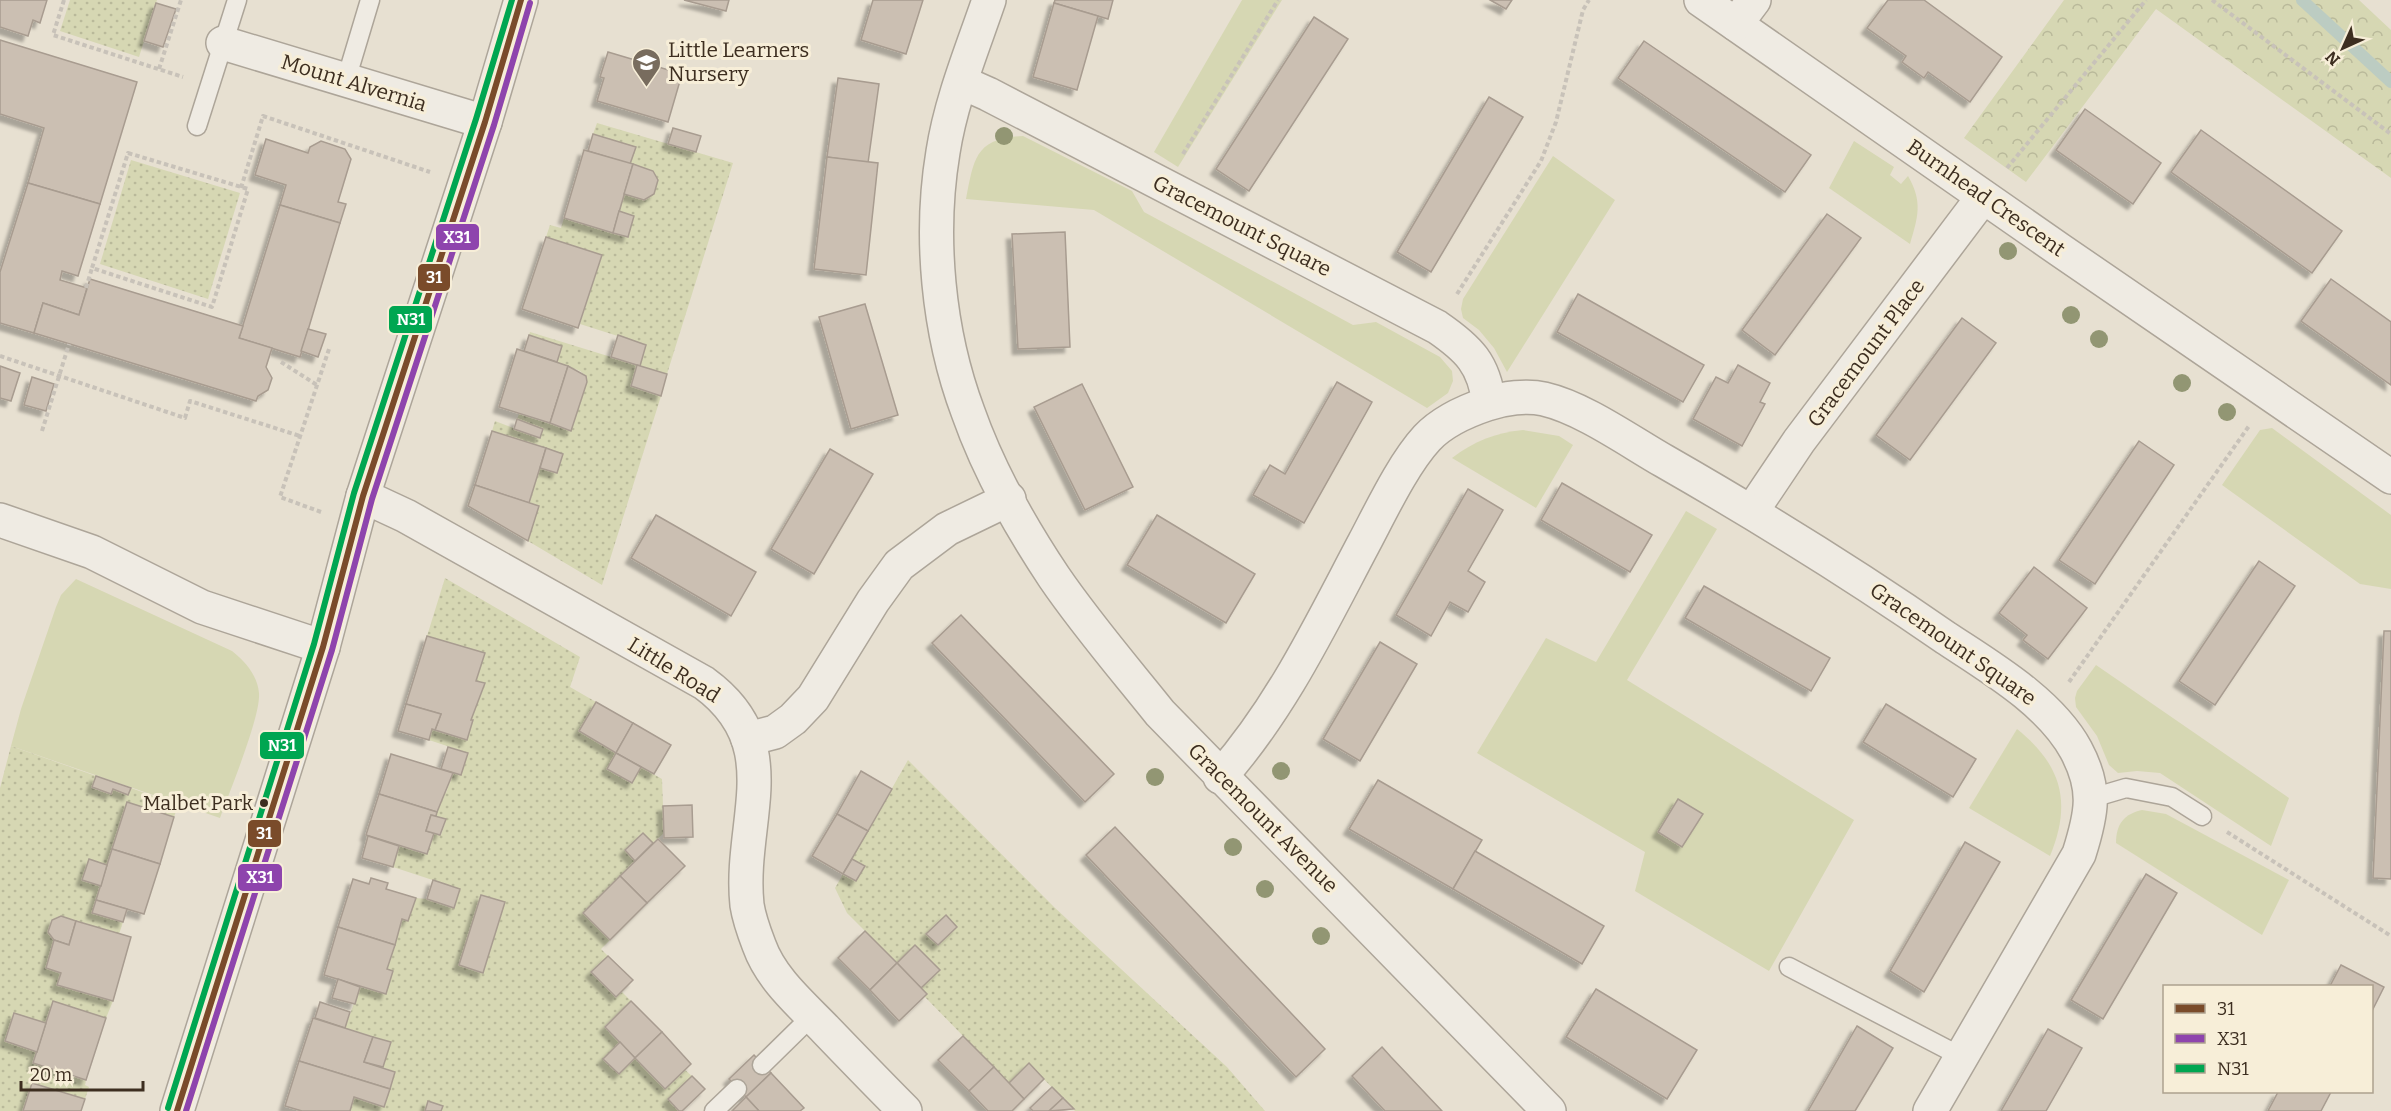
<svg xmlns="http://www.w3.org/2000/svg" width="2391" height="1111" font-family="Bitter,serif">
<style>
.grass{fill:#d6d7b3}
.forest{fill:url(#forest-crowns)}
.garden{fill:url(#garden-dots);fill-rule:evenodd}
.lines{fill:none;stroke-linecap:round;stroke-linejoin:round}
.stream{stroke:#bcccc2;stroke-width:12}
.building{fill:#cbbfb2;stroke:#a89c90;stroke-width:1.5;filter:url(#shadow)}
.service-casing{stroke:#ada599;stroke-width:21}
.minor-casing{stroke:#ada599;stroke-width:36}
.tertiary-casing{stroke:#ada599;stroke-width:36}
.path{stroke:#c8c2b9;stroke-width:4;stroke-dasharray:4.5 3;stroke-linecap:butt}
.service{stroke:#efebe3;stroke-width:18}
.minor{stroke:#efebe3;stroke-width:33}
.tertiary{stroke:#efebe3;stroke-width:33}
.bus-1-casing{stroke:#f7eed8;stroke-width:10}
.bus-2-casing{stroke:#f7eed8;stroke-width:10}
.bus-3-casing{stroke:#f7eed8;stroke-width:10}
.bus-1{stroke:#7a4b2a;stroke-width:6}
.bus-2{stroke:#8e44ad;stroke-width:6}
.bus-3{stroke:#00a651;stroke-width:6}
.tree{fill:#929673}
.bus-dot{fill:#3d2e20;stroke:#f7eed8;stroke-width:2}
.labels{text-anchor:middle;dominant-baseline:central;stroke-width:6;stroke-linejoin:round;paint-order:stroke}
.bus-label{font-size:20px;fill:#3d2e20;stroke:#f7eed8;text-anchor:end}
.poi-label{font-size:21px;fill:#3d2e20;stroke:#f7eed8;text-anchor:start}
.street-label{font-size:21px;fill:#3d2e20;stroke:#f7eed8}
.line-badge{stroke:#f7eed8;stroke-width:2}
.badge-label{font-size:16px;text-anchor:middle;font-weight:bold;fill:#fff}
</style>
<defs>
<pattern id="forest-crowns" width="20" height="18" patternUnits="userSpaceOnUse" patternTransform="scale(1.5)"><rect width="20" height="18" fill="#d6d7b3"/><path d="M2 6a3 3 0 1 1 6 0M12 15a3 3 0 1 1 6 0" fill="none" stroke="#b9b99a"/></pattern>
<pattern id="garden-dots" width="8" height="8" patternUnits="userSpaceOnUse" patternTransform="scale(1.5)"><rect width="8" height="8" fill="#d6d7b3"/><path d="M2 2h.1M6 6h.1" fill="none" stroke="#b9b99a" stroke-width="1.8" stroke-linecap="round"/></pattern>
<filter id="shadow"><feDropShadow dx="-5.5" dy="5.5" stdDeviation="1.5" flood-color="#0004"/></filter>
</defs>
<rect width="100%" height="100%" fill="#e7e0d1"/>
<g class="grass">
<polygon points="1242,0 1282,0 1178,167 1154,152"/>
<path d="M1023 136 1132 191 1144 212 1353 325 1376 322 1440 357 1452 371 1453 381 1448 393 1427 408 1094 210 966 199C974 159 975 138 1023 136Z"/>
<path d="M1854 141 1894 167 1890 175 1901 184 1908 176C1923 202 1918 217 1910 244L1829 188Z"/>
<polygon points="1553,156 1615,200 1507,372 1494,348 1479,330 1463,318 1461,309 1463,299"/>
<polygon points="2272,428 2391,515 2391,589 2360,584 2222,485 2260,430"/>
<path d="M1523 430 1559 436 1573 445 1536 508 1452 458C1474 441 1495 433 1523 430Z"/>
<polygon points="1686,511 1717,529 1627,680 1854,820 1769,971 1635,891 1645,852 1477,753 1546,638 1596,662"/>
<path d="M76 579 232 651C246 662 257 675 259 693 261 716 229 793 220 818L11 746 21 709 56 607 61 595Z"/>
<polygon points="2096,665 2289,798 2271,846 2160,773 2137,771 2118,773 2109,765 2097,736 2076,707 2075,698 2077,691"/>
<path d="M2017 729C2062 765 2072 803 2050 856L1969 808Z"/>
<path d="M2142 810 2166 814 2289 880 2262 935 2116 843C2116 824 2124 814 2142 810Z"/>
</g>
<polygon class="forest" points="2064,0 2359,0 2391,30 2391,178 2156,9 2026,182 1964,138"/>
<g class="garden">
<polygon points="70,0 157,0 139,57 60,31"/>
<polygon points="597,123 733,163 667,374 640,366 646,345 580,324 602,255 546,237 550,225 561,228 564,218 628,237 634,216 619,211 624,194 644,199 654,194 658,180 653,171 630,164 635,147 593,134"/>
<polygon points="131,160 240,193 208,299 100,264"/>
<polygon points="530,332 637,365 631,386 661,396 602,585 528,541 539,506 529,503 540,468 557,473 563,454 492,431 495,421 540,438 543,429 517,419 519,414 570,430 587,382 586,376 580,371 557,362 562,346 529,335"/>
<path d="M445 578 580 657 570 687 596 702 579 731 616 753 608 768 632 783 641 767 662 779 664 833 653 843 642 833 625 850 635 861 583 913 610 940 601 949 608 956 592 972 616 997 622 992 631 1001 605 1026 620 1042 604 1059 619 1074 635 1058 665 1089 685 1070 692 1076 668 1099 679 1111H441L443 1106 428 1102 425 1111H350L354 1097 384 1107 395 1072 383 1067 391 1042 345 1028 360 987 386 994 393 971 387 969 402 919 408 921 416 898 427 899 454 908 460 889 393 867 399 846 426 854 434 833 441 835 446 820 436 816 443 792 446 793 453 773 461 775 468 753 429 740 432 729 467 740 473 721 471 720 484 684 476 681 484 653 427 636ZM504 903 483 973 459 965Z"/>
<polygon points="11,746 96,776 92,788 110,794 113,789 128,794 131,788 178,805 174,817 127,802 107,865 89,860 82,880 101,886 92,913 123,922 119,934 61,916 51,920 48,932 54,940 46,968 61,973 57,985 113,1001 106,1018 53,1001 46,1023 14,1013 5,1041 37,1052 34,1063 86,1080 85,1085 89,1087 85,1099 32,1083 23,1111 0,1111 0,788"/>
<polygon points="908,760 1054,907 1227,1067 1265,1111 1075,1111 1029,1064 1009,1083 924,996 921,988 939,969 915,946 897,963 847,913 835,888 843,874 856,881 865,866 852,859"/>
</g>
<g class="lines">
<polyline class="stream" points="2302,0 2391,82"/>
</g>
<g class="building">
<polygon points="0,0 47,0 40,23 33,20 28,36 0,27"/>
<polygon points="684,0 729,0 726,11"/>
<polygon points="873,0 923,0 906,54 861,40"/>
<polygon points="1055,0 1113,0 1108,19 1054,3"/>
<polygon points="1490,0 1512,0 1506,9"/>
<polygon points="1888,0 1924,0 2002,57 1970,102 1928,72 1924,78 1902,62 1906,56 1867,28"/>
<polygon points="156,3 176,9 163,47 144,41"/>
<polygon points="1054,3 1098,16 1077,90 1033,77"/>
<polygon points="1314,17 1348,39 1249,191 1216,169"/>
<polygon points="0,40 137,82 100,204 28,183 44,128 0,114"/>
<polygon points="1644,41 1811,155 1785,192 1618,78"/>
<polygon points="608,52 682,74 668,122 597,101 604,78 600,77"/>
<polygon points="838,78 879,84 868,163 827,157"/>
<polygon points="1489,97 1523,117 1431,272 1397,252"/>
<polygon points="2085,109 2161,163 2133,204 2056,150"/>
<polygon points="673,128 701,136 696,152 668,144"/>
<polygon points="2201,130 2342,231 2312,273 2171,172"/>
<polygon points="593,134 636,147 630,164 588,151"/>
<polygon points="266,139 308,153 310,147 321,141 345,149 351,159 338,202 346,204 340,223 280,205 286,185 255,175"/>
<polygon points="584,150 633,164 613,233 564,218"/>
<polygon points="827,157 878,163 866,275 814,269"/>
<polygon points="633,164 653,171 658,180 654,194 644,200 624,194"/>
<polygon points="28,183 100,204 78,276 62,271 60,280 87,288 79,315 43,303 34,333 0,323 0,272"/>
<polygon points="280,205 340,223 300,357 239,338"/>
<polygon points="619,211 634,216 628,237 613,233"/>
<polygon points="1827,214 1861,238 1775,355 1742,330"/>
<polygon points="1065,232 1070,347 1018,349 1012,234"/>
<polygon points="546,237 602,255 578,328 522,309"/>
<polygon points="90,279 243,326 239,338 272,348 266,367 272,378 268,390 258,396 256,401 34,333 43,303 79,315"/>
<polygon points="2331,279 2391,322 2391,385 2301,321"/>
<polygon points="1578,294 1704,365 1683,402 1557,332"/>
<polygon points="865,304 898,415 851,429 819,317"/>
<polygon points="1962,318 1996,343 1910,460 1876,435"/>
<polygon points="308,329 326,334 318,357 301,351"/>
<polygon points="529,335 562,346 557,362 524,351"/>
<polygon points="618,335 646,345 640,366 611,357"/>
<polygon points="517,349 568,366 550,423 499,407"/>
<polygon points="637,365 667,374 661,396 631,386"/>
<polygon points="1738,365 1770,383 1760,402 1765,404 1742,446 1693,419 1716,377 1728,383"/>
<polygon points="0,366 20,373 11,401 0,398"/>
<polygon points="568,366 586,376 587,382 571,431 550,423"/>
<polygon points="32,377 54,384 46,411 24,405"/>
<polygon points="1337,382 1372,402 1304,523 1253,495 1270,465 1285,474"/>
<polygon points="1082,384 1133,487 1085,510 1034,407"/>
<polygon points="517,419 543,429 540,438 514,429"/>
<polygon points="492,431 546,448 529,503 475,485"/>
<polygon points="2139,441 2174,465 2095,584 2059,560"/>
<polygon points="546,448 563,454 557,473 540,468"/>
<polygon points="830,449 873,474 814,574 771,549"/>
<polygon points="1562,483 1652,535 1630,572 1541,520"/>
<polygon points="475,485 539,506 528,541 468,506"/>
<polygon points="1468,489 1503,510 1468,571 1485,582 1468,612 1450,602 1431,636 1396,615"/>
<polygon points="656,515 756,572 731,616 631,558"/>
<polygon points="1157,515 1255,574 1226,623 1127,565"/>
<polygon points="2259,561 2295,586 2215,705 2179,681"/>
<polygon points="2034,567 2087,608 2048,659 2023,640 2027,635 1999,613"/>
<polygon points="1704,586 1830,658 1811,691 1685,618"/>
<polygon points="961,615 1114,774 1085,802 932,643"/>
<polygon points="2384,631 2391,631 2391,879 2373,878"/>
<polygon points="427,636 485,653 476,681 485,683 471,720 473,720 467,740 435,730 441,714 406,704"/>
<polygon points="1380,642 1417,664 1360,761 1323,739"/>
<polygon points="596,702 633,723 616,753 579,731"/>
<polygon points="406,704 441,714 435,730 432,729 429,740 398,731"/>
<polygon points="1886,704 1976,759 1953,797 1863,742"/>
<polygon points="633,723 671,745 654,774 616,753"/>
<polygon points="448,747 468,753 461,775 441,769"/>
<polygon points="616,753 641,767 632,783 607,769"/>
<polygon points="391,754 453,773 437,812 379,794"/>
<polygon points="861,771 892,789 868,831 837,814"/>
<polygon points="96,776 131,788 128,795 113,789 111,794 92,787"/>
<polygon points="1378,780 1482,840 1453,889 1349,829"/>
<polygon points="379,794 437,812 436,816 431,815 426,831 434,833 427,854 366,835"/>
<polygon points="1678,799 1703,814 1682,847 1658,832"/>
<polygon points="127,802 174,817 160,864 112,849"/>
<polygon points="692,805 693,837 664,838 663,806"/>
<polygon points="837,814 868,831 843,874 812,856"/>
<polygon points="431,815 446,819 440,835 426,831"/>
<polygon points="1115,827 1325,1049 1296,1077 1086,855"/>
<polygon points="643,833 653,843 635,861 625,850"/>
<polygon points="368,836 399,846 393,867 362,858"/>
<polygon points="658,839 685,866 647,903 620,876"/>
<polygon points="1965,842 2000,862 1924,992 1890,971"/>
<polygon points="112,849 160,864 144,914 96,900"/>
<polygon points="1475,851 1604,926 1582,964 1453,889"/>
<polygon points="89,859 107,865 101,886 82,880"/>
<polygon points="852,859 865,866 856,881 843,874"/>
<polygon points="2146,874 2177,893 2103,1019 2071,1000"/>
<polygon points="620,876 647,903 610,940 583,913"/>
<polygon points="371,878 388,883 386,889 416,898 408,921 402,919 395,945 338,927 353,879 369,884"/>
<polygon points="433,880 460,889 454,908 427,899"/>
<polygon points="481,895 505,902 483,973 459,965"/>
<polygon points="96,900 127,909 123,922 92,913"/>
<polygon points="946,915 957,927 938,945 926,934"/>
<polygon points="61,916 76,921 69,945 54,940 48,932 52,920"/>
<polygon points="76,921 131,937 113,1001 57,985 61,973 46,968 54,940 69,945"/>
<polygon points="338,927 395,945 387,969 393,971 386,994 324,975"/>
<polygon points="865,931 897,963 870,990 838,958"/>
<polygon points="915,945 940,970 921,988 897,963"/>
<polygon points="608,956 633,980 616,997 591,972"/>
<polygon points="897,963 927,994 899,1021 870,990"/>
<polygon points="2341,965 2384,987 2372,1011 2372,986 2330,986"/>
<polygon points="338,979 360,987 355,1004 332,998"/>
<polygon points="1596,989 1697,1050 1667,1099 1566,1037"/>
<polygon points="53,1001 106,1018 86,1080 33,1063"/>
<polygon points="631,1001 662,1032 635,1058 605,1027"/>
<polygon points="320,1002 350,1012 345,1028 315,1018"/>
<polygon points="14,1013 46,1023 37,1052 5,1041"/>
<polygon points="313,1018 373,1037 364,1062 395,1072 390,1089 299,1061"/>
<polygon points="1857,1026 1893,1048 1855,1111 1808,1111"/>
<polygon points="2048,1029 2082,1048 2046,1111 2001,1111"/>
<polygon points="662,1032 691,1064 665,1089 635,1058"/>
<polygon points="963,1036 994,1067 969,1091 938,1060"/>
<polygon points="373,1037 391,1042 383,1067 364,1062"/>
<polygon points="620,1042 635,1058 619,1074 603,1059"/>
<polygon points="1382,1047 1391,1057 1442,1111 1385,1111 1352,1076"/>
<polygon points="754,1055 771,1073 746,1097 729,1079"/>
<polygon points="299,1061 390,1089 384,1107 354,1097 350,1111 302,1111 285,1106"/>
<polygon points="1029,1063 1044,1079 1024,1099 1009,1083"/>
<polygon points="994,1067 1024,1099 1012,1111 988,1111 969,1091"/>
<polygon points="771,1073 804,1108 800,1111 759,1111 746,1097"/>
<polygon points="692,1076 705,1089 682,1111 679,1111 668,1099"/>
<polygon points="32,1083 85,1099 81,1111 23,1111"/>
<polygon points="1052,1087 1063,1098 1049,1111 1033,1111 1030,1108"/>
<polygon points="2278,1092 2331,1092 2321,1111 2268,1111"/>
<polygon points="746,1097 759,1111 732,1111"/>
<polygon points="1063,1098 1074,1109 1049,1111"/>
<polygon points="428,1101 443,1106 441,1111 425,1111"/>
</g>
<g class="lines">
<defs>
<g id="service">
<polyline points="346,80 370,0"/>
<polyline points="197,126 237,0"/>
<polyline points="2092,798 2126,788 2172,797 2202,816"/>
<polyline points="1789,967 1960,1056"/>
<polyline points="762,1065 812,1016"/>
<polyline points="714,1111 737,1089"/>
</g>
<g id="minor">
<path d="M989 0C972 50 951 100 943 152 929 236 938 332 968 412 988 469 1020 526 1054 577 1086 624 1124 668 1160 713L1549 1111"/>
<polyline points="1701,0 2060,250 2391,477"/>
<polyline points="1736,24 1754,0"/>
<polyline points="223,43 485,122"/>
<path d="M961 82 988 94 1437 327C1469 349 1484 364 1489 403"/>
<path d="M363 496 406 516 704 683C789 745 738 821 747 905 749 918 754 932 759 945 771 979 801 1004 826 1030 852 1057 878 1084 905 1111"/>
<polyline points="1752,511 1799,441 1983,197"/>
<polyline points="0,520 92,552 202,607 323,647"/>
<polyline points="748,739 775,732 793,719 813,698 873,601 899,565 947,529 1009,499"/>
<path d="M1220 777C1282 707 1321 624 1364 543 1381 511 1403 464 1427 438 1442 422 1466 411 1487 404 1504 398 1527 395 1544 399 1583 408 1629 441 1664 461 1760 516 1854 574 1946 638 1990 667 2050 702 2076 750 2097 789 2092 813 2079 854L1930 1111"/>
</g>
<polyline id="tertiary" points="177,1111 323,647 363,496 485,122 521,0"/>
</defs>
<use href="#service" class="service-casing"/>
<use href="#minor" class="minor-casing"/>
<use href="#tertiary" class="tertiary-casing"/>
<g class="path">
<polyline points="64,0 53,35 183,77"/>
<polyline points="2212,0 2391,134"/>
<polyline points="159,69 181,0"/>
<polygon points="128,153 248,189 212,307 92,268"/>
<polyline points="1183,154 1278,0"/>
<polyline points="2007,168 2146,0"/>
<polyline points="241,188 263,116 430,172"/>
<polyline points="86,288 92,268"/>
<polyline points="1457,294 1541,161 1556,122 1583,10 1589,0"/>
<polyline points="0,356 185,418 190,401 300,436"/>
<polyline points="281,362 317,385"/>
<polyline points="42,431 69,344"/>
<polyline points="321,512 280,497 329,349"/>
<polyline points="2069,682 2249,426"/>
<polyline points="2227,832 2391,936"/>
</g>
<use href="#service" class="service"/>
<use href="#minor" class="minor"/>
<use href="#tertiary" class="tertiary"/>
<defs>
<polyline id="bus-1" points="177,1111 323,647 363,496 485,122 521,0"/>
<polyline id="bus-2" points="186,1111 332,650 372,499 494,125 530,3"/>
<polyline id="bus-3" points="168,1108 314,644 354,493 476,119 512,0"/>
</defs>
<use href="#bus-1" class="bus-1-casing"/>
<use href="#bus-2" class="bus-2-casing"/>
<use href="#bus-3" class="bus-3-casing"/>
<use href="#bus-1" class="bus-1"/>
<use href="#bus-2" class="bus-2"/>
<use href="#bus-3" class="bus-3"/>
</g>
<g class="tree">
<circle cx="1004" cy="136" r="9"/>
<circle cx="2008" cy="251" r="9"/>
<circle cx="2071" cy="315" r="9"/>
<circle cx="2099" cy="339" r="9"/>
<circle cx="2182" cy="383" r="9"/>
<circle cx="2227" cy="412" r="9"/>
<circle cx="1281" cy="771" r="9"/>
<circle cx="1155" cy="777" r="9"/>
<circle cx="1233" cy="847" r="9"/>
<circle cx="1265" cy="889" r="9"/>
<circle cx="1321" cy="936" r="9"/>
</g>
<defs>
<symbol id="school-pin" viewBox="-11 -11 22 30"><path d="M0 17L-7.5 6A9.5 9.5 0 1 1 7.5 6Z" fill="#786c5e" stroke="#f7eed8"/><path d="M0-5L7-2L0 1L-7-2ZM-4 1L0 2.5L4 1V4Q0 6-4 4Z" fill="#fff"/></symbol>
</defs>
<g fill-rule="evenodd">
<use href="#school-pin" x="630" y="46" width="33" height="45"/>
</g>
<circle class="bus-dot" cx="264" cy="803" r="5"/>
<g class="labels">
<g class="bus-label">
<text x="253" y="803">Malbet Park</text>
</g>
<g class="poi-label">
<text x="668" y="50">Little Learners<tspan x="668" dy="24">Nursery</tspan></text>
</g>
<g class="street-label">
<text transform="translate(354 83) rotate(17)">Mount Alvernia</text>
<text transform="translate(1986 198) rotate(35)">Burnhead Crescent</text>
<text transform="translate(1242 226) rotate(27)">Gracemount Square</text>
<text transform="translate(1866 353) rotate(-53)">Gracemount Place</text>
<text transform="translate(1953 644) rotate(35)">Gracemount Square</text>
<text transform="translate(674 670) rotate(32)">Little Road</text>
<text transform="translate(1263 818) rotate(45)">Gracemount Avenue</text>
</g>
</g>
<g class="line-badge">
<rect x="435" y="223" width="45" height="28" rx="6" fill="#8e44ad"/>
<rect x="417" y="263" width="34" height="29" rx="6" fill="#7a4b2a"/>
<rect x="388" y="305" width="45" height="29" rx="6" fill="#00a651"/>
<rect x="259" y="731" width="46" height="29" rx="6" fill="#00a651"/>
<rect x="247" y="819" width="35" height="29" rx="6" fill="#7a4b2a"/>
<rect x="237" y="863" width="46" height="29" rx="6" fill="#8e44ad"/>
</g>
<g class="badge-label">
<text x="457" y="243">X31</text>
<text x="434" y="283">31</text>
<text x="411" y="325">N31</text>
<text x="282" y="751">N31</text>
<text x="264" y="839">31</text>
<text x="260" y="883">X31</text>
</g>
<rect x="2163" y="985" width="210" height="108" fill="#f7eed8" stroke="#ada18e" stroke-width="1.5"/>
<rect x="2175" y="1004" width="30" height="9" fill="#7a4b2a" stroke="#ada18e" stroke-width="1.5"/>
<text x="2217" y="1015" font-size="18" fill="#3d2e20">31</text>
<rect x="2175" y="1034" width="30" height="9" fill="#8e44ad" stroke="#ada18e" stroke-width="1.5"/>
<text x="2217" y="1045" font-size="18" fill="#3d2e20">X31</text>
<rect x="2175" y="1064" width="30" height="9" fill="#00a651" stroke="#ada18e" stroke-width="1.5"/>
<text x="2217" y="1075" font-size="18" fill="#3d2e20">N31</text>
<g transform="translate(2343 48) rotate(225)" stroke="#f7eed8" stroke-width="4.5" paint-order="stroke">
<path d="M0-4.5L10 22L0 15L-10 22Z" fill="#3d2e20"/>
<text y="-9" font-size="16" font-weight="bold" text-anchor="middle" fill="#3d2e20">N</text>
</g>
<path d="M21 1081v9h122v-9" fill="none" stroke="#3d2e20" stroke-width="3"/>
<text x="30" y="1081" font-size="18" fill="#3d2e20" stroke="#f7eed8" stroke-width="4.5" paint-order="stroke">20 m</text>
</svg>
